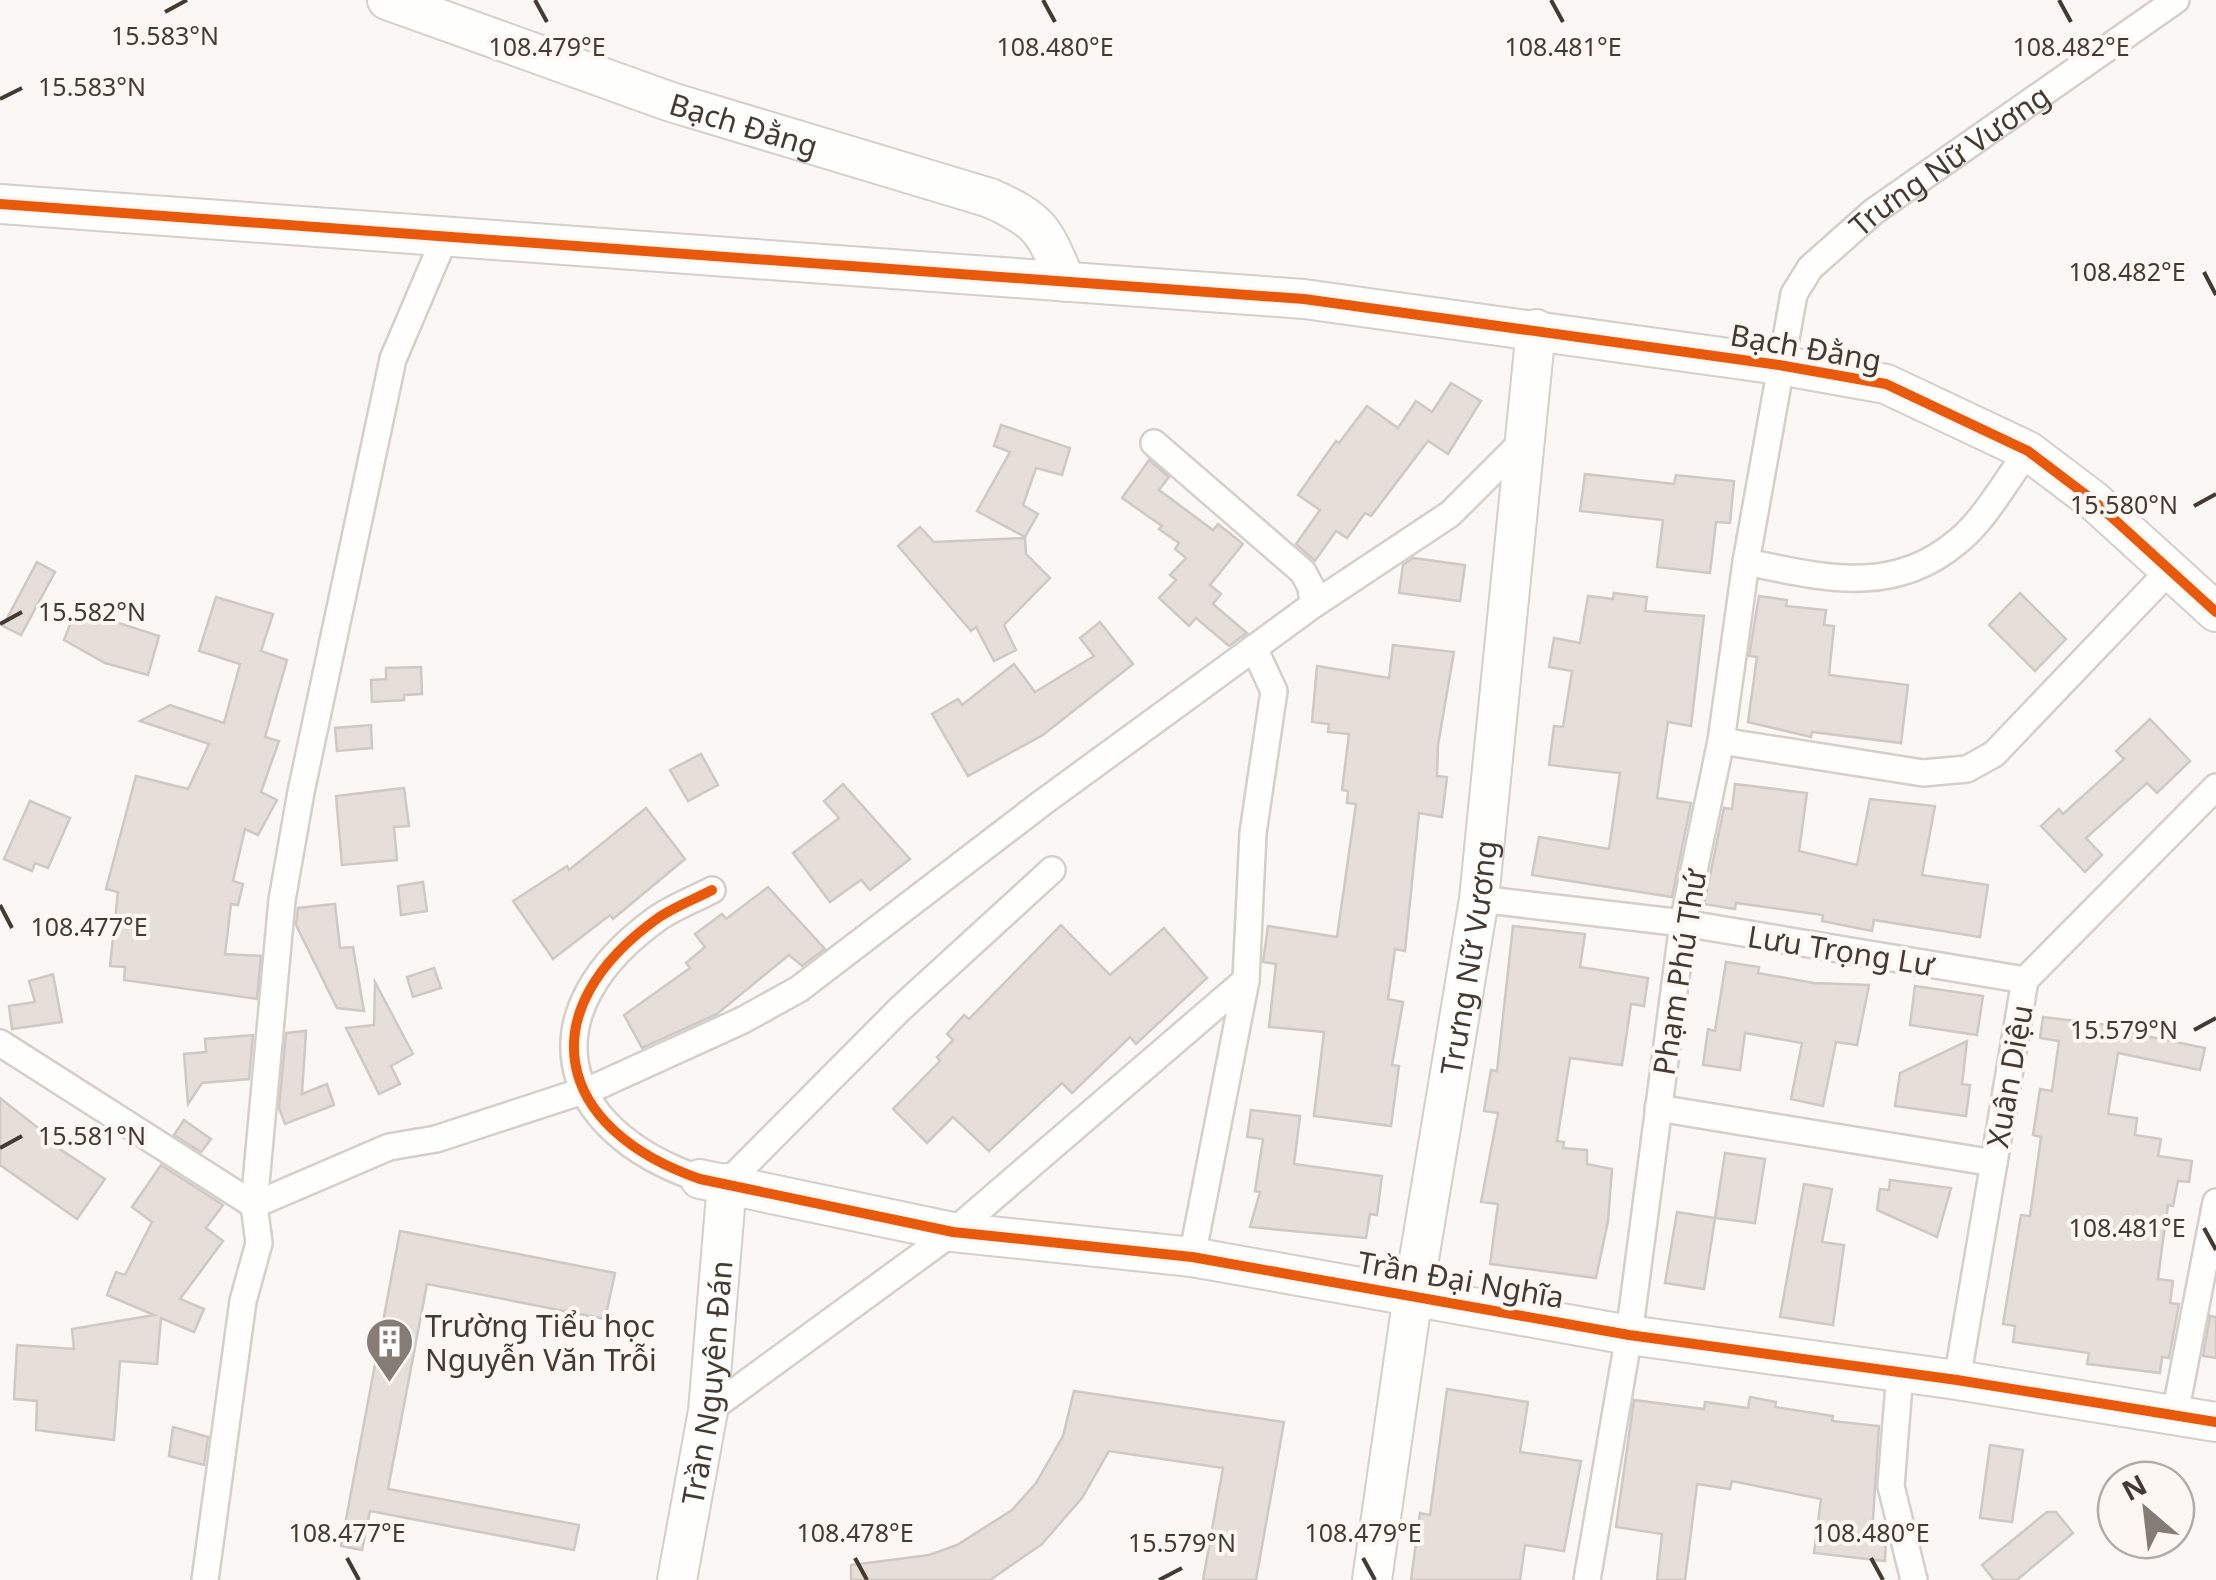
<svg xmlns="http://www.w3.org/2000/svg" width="2216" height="1580" font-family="'Noto Sans',sans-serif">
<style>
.building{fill:#e6ded8;stroke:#cfc9c4;stroke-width:2.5}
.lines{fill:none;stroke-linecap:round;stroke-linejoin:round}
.street-casing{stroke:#d5cec9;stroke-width:30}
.secondary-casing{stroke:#d5cec9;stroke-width:42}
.street{stroke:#fefefd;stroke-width:25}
.secondary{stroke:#fefefd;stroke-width:38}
.cycleway-casing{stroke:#fcf7f2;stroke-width:16}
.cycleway{stroke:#e8590c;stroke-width:10}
.ticks{fill:none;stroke:#453a31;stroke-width:4}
.labels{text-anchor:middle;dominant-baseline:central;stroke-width:8;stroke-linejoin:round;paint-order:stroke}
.street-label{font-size:30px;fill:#453a31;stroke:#fcf7f2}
.poi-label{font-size:30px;fill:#453a31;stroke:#fcf7f2;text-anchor:start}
.ticks-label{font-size:25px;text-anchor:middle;fill:#453a31;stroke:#fcf7f2;stroke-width:8;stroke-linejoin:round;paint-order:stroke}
</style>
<rect width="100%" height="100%" fill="#faf7f4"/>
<g class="building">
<polygon points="1451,383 1481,401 1448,454 1428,441 1371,516 1365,513 1347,538 1336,531 1315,561 1296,544 1320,510 1298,495 1336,441 1339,443 1367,406 1398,428 1416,401 1432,412"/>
<polygon points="1001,425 1070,448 1062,475 1036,468 1023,505 1038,514 1025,537 977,511 1010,452 994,446"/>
<polygon points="1149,460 1169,477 1159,490 1213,530 1218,524 1243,544 1210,585 1221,594 1213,604 1247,633 1229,646 1196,618 1189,626 1159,598 1176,580 1170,575 1186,558 1175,549 1179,543 1159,529 1162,526 1122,498"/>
<polygon points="1585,474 1674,484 1676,475 1734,481 1730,523 1716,522 1710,573 1657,567 1663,520 1580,511"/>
<polygon points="920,527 934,542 1025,538 1026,554 1050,578 1004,625 1016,650 994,661 976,627 971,631 898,546"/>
<polygon points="1413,558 1465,565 1460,601 1399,593 1403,565"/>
<polygon points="37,562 55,572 21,635 3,626"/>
<polygon points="1614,593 1647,597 1645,611 1704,616 1691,726 1668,722 1657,798 1691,803 1672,897 1532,875 1539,837 1609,849 1620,773 1549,765 1554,726 1563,727 1572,671 1549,667 1554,638 1580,643 1588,596 1613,599"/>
<polygon points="2020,593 2066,639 2035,671 1989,625"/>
<polygon points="1759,596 1787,600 1786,606 1826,610 1824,625 1834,626 1829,675 1908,685 1901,743 1812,732 1811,737 1748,722 1757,657 1749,656"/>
<polygon points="216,597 273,614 261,651 287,660 265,737 279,741 261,792 277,800 258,835 245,829 233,881 243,884 238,905 231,904 225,954 261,956 257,999 124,980 125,967 110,966 118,892 106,889 136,776 188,789 209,744 140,721 170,705 224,723 240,664 199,651"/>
<polygon points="76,609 159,636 148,675 105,663 64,640"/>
<polygon points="1100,622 1133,664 1043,735 968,776 932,714 958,699 962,705 1014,664 1035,692 1094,656 1080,638"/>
<polygon points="1393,645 1454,652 1438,745 1437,776 1447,777 1442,817 1419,813 1405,951 1395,949 1388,999 1403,1002 1392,1065 1399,1066 1391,1126 1314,1116 1324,1032 1269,1027 1276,964 1263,962 1268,926 1337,937 1356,804 1347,803 1348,791 1342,790 1349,734 1328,732 1329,724 1312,722 1317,666 1389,678"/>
<polygon points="421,667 422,694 404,695 404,700 372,702 371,680 386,679 386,668"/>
<polygon points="2150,719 2190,761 2157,793 2147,783 2086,838 2102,855 2085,872 2041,826 2059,809 2063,814 2124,759 2116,751"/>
<polygon points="371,725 372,748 337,751 335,728"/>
<polygon points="701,754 718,785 688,801 670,770"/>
<polygon points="843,784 910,859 870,890 861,880 830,902 793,853 839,818 824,801"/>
<polygon points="1735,784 1807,793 1799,851 1857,865 1870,799 1935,806 1922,875 1988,885 1980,937 1874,920 1872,931 1822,921 1823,915 1736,903 1735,909 1704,904 1724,808 1732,809"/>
<polygon points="404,788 409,826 394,827 397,860 342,865 336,796"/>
<polygon points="30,801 70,818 48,868 35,863 32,871 4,859"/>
<polygon points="646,808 685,859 613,919 610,915 553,959 513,901 567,866 569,870"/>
<polygon points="423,882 427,911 401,915 398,886"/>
<polygon points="768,887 825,949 802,966 789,955 717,1014 642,1048 624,1015 690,968 686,963 705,947 695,934 722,914 726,919"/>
<polygon points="335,904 340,948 353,947 364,1011 337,1008 296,925 298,908"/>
<polygon points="1061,925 1110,975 1164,928 1207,978 1136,1044 1130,1037 1072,1093 1062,1083 989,1151 953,1117 927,1143 893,1109 940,1061 937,1057 953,1040 947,1034 964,1015 969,1019"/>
<polygon points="1513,926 1585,934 1580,967 1648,978 1644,1006 1631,1004 1622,1065 1570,1058 1557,1141 1564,1142 1563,1148 1587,1150 1587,1164 1612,1169 1608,1221 1596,1278 1490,1264 1498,1204 1481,1202 1498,1113 1484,1111 1491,1070 1497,1071"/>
<polygon points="1726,962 1759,967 1758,973 1814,983 1869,985 1857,1045 1836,1042 1823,1106 1791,1099 1802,1043 1745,1033 1740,1070 1703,1065 1708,1029 1715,1031"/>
<polygon points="434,968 441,988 413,997 407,977"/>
<polygon points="53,974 62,1022 12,1029 9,1006 35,1002 29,981"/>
<polygon points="375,982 413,1054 391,1066 400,1084 379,1094 346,1028 374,1025"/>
<polygon points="1915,986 1983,996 1977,1035 1910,1025"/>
<polygon points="2043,1017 2117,1026 2116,1030 2205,1048 2200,1070 2118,1053 2108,1114 2137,1118 2135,1135 2161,1139 2158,1156 2192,1161 2189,1182 2178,1181 2173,1206 2168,1205 2163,1240 2158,1279 2173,1281 2170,1303 2179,1304 2169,1358 2162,1357 2160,1373 2087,1364 2089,1353 2013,1342 2015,1326 2003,1324 2021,1215 2030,1216 2041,1137 2033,1135 2040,1089 2052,1091 2059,1041 2040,1038"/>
<polygon points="306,1031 302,1094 327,1084 334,1105 285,1124 279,1108 286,1033"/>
<polygon points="253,1035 249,1079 202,1083 188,1104 184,1054 206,1052 205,1039"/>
<polygon points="1967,1041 1962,1084 1970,1085 1966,1116 1895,1106 1900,1073"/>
<polygon points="0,1098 51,1138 48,1141 105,1179 77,1219 0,1165"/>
<polygon points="1251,1110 1300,1116 1294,1164 1382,1176 1377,1215 1370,1214 1366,1238 1250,1227 1260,1192 1255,1191 1263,1139 1247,1137"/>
<polygon points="184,1120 211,1139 201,1152 174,1135"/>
<polygon points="1725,1153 1765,1159 1755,1223 1715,1218"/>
<polygon points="161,1165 223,1205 206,1228 223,1241 180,1299 204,1309 194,1332 161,1318 157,1364 120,1361 114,1440 36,1430 37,1401 14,1399 17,1345 74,1349 72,1329 154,1315 107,1295 116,1272 125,1275 152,1222 132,1207"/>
<polygon points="1890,1180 1951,1188 1937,1237 1877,1210 1880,1189 1889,1190"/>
<polygon points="1804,1184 1832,1189 1822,1242 1844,1245 1833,1325 1780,1317"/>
<polygon points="1677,1212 1715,1218 1704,1289 1665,1283"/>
<polygon points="400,1231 615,1273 605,1319 427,1284 388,1489 579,1525 574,1550 370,1511 362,1550 341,1546"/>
<polygon points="2210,1316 2216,1317 2216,1358 2203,1356"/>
<polygon points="1447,1389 1528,1402 1520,1452 1581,1461 1564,1551 1525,1545 1520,1580 1411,1580 1420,1513 1430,1515"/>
<polygon points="1074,1391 1284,1422 1256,1580 1203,1580 1223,1468 1109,1451 1082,1498 1042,1544 990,1580 851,1580 851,1565 929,1555 957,1545 1012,1510 1036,1483 1063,1436"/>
<polygon points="1750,1397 1776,1402 1775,1407 1833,1416 1832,1421 1879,1426 1872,1534 1886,1536 1885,1561 1814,1553 1821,1499 1732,1481 1730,1489 1697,1484 1685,1580 1657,1580 1662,1534 1616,1527 1634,1400 1704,1409 1705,1402 1748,1408"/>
<polygon points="173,1427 208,1437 204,1465 169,1456"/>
<polygon points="1990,1445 2023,1450 2012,1522 1980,1518"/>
<polygon points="2047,1512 2056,1512 2073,1533 2017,1580 1994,1580 1982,1565"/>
</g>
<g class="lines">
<defs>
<g id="street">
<polyline points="1154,443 1303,572 1311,587 1313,605"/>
<path d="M1746 562C1821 577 1892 597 1957 542 1985 520 2006 480 2028 451"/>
<polyline points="1721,741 1923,773 1967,769 1994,754 2168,572"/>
<polyline points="1479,899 1683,923 2025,980"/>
<polyline points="0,1043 254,1205 282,900 301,792 393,359 445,237"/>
<polyline points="1658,1108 1994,1163"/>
<path d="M700 1179C554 1129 528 1011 658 918 674 907 695 899 712 890"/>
<polyline points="727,1183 901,1008 1052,870"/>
<polyline points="1192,1257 1246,980 1253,833 1274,691 1254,648"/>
<polyline points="1900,1372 1891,1486 1914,1580"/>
<polyline points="1957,1380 2025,980 2216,787"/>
<polyline points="708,1411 953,1232 1246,980"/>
<polyline points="2175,1414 2216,1202"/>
<polyline points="205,1580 243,1301 259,1243 254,1205 389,1147 436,1139 598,1086 743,1020 799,989 1042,803 1313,605 1450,514 1526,438"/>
<path id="s1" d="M1587 1580 1629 1335 1683 923 1721 741 1746 562 1794 294 1810 268 1873 212 2176 0"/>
</g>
<g id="secondary">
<path id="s2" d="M387 0 671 102 990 198C1042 221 1044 231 1066 282"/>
<polyline points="0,204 1304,299 1779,365 1886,384 2028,451 2094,501 2216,612"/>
<polyline points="700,1179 953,1232 1192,1257 1629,1335 1957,1380 2216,1422"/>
<path id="s3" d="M677 1580 708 1411 727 1183"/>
<path id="s4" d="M1372 1580 1413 1295 1479 899 1536 329"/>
</g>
</defs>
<use href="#street" class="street-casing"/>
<use href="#secondary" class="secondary-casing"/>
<use href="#street" class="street"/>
<use href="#secondary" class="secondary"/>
<defs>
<g id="cycleway">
<polyline points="0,204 1304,299 1779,365 1886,384 2028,451 2094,501 2216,612"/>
<path d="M712 890C695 899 674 907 658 918 528 1011 554 1129 700 1179L953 1232 1192 1257 1629 1335 1957 1380 2216 1422"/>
</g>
</defs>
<use href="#cycleway" class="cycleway-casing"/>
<use href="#cycleway" class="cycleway"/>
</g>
<path class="ticks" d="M535 0 547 22M1043 0 1055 22M1551 0 1563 22M2059 0 2071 22M165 12 187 0M0 99 22 88M2204 272 2216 295M2194 506 2216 494M0 624 22 612M0 905 12 928M2194 1030 2216 1018M0 1148 22 1136M2204 1228 2216 1250M347 1558 359 1580M855 1558 867 1580M1363 1558 1375 1580M1871 1558 1883 1580M1159 1580 1182 1568"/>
<defs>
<symbol id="building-pin" viewBox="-11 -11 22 30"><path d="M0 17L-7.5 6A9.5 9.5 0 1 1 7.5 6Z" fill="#847c75" stroke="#fcf7f2"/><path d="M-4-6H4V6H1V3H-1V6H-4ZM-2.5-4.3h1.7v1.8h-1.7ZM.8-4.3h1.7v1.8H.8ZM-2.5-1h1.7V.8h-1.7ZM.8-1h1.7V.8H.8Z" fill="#fff"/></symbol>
</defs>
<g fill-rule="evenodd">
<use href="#building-pin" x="362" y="1314" width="55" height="75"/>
</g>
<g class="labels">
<g class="street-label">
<text stroke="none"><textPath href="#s2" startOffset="378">Bạch Đằng</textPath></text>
<text stroke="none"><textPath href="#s1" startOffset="1510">Trưng Nữ Vương</textPath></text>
<text transform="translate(1806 347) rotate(10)">Bạch Đằng</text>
<text transform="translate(1841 950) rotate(9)">Lưu Trọng Lư</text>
<text stroke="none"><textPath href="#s4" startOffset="630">Trưng Nữ Vương</textPath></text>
<text transform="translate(1679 972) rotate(-81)">Phạm Phú Thứ</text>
<text transform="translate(2009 1076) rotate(-80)">Xuân Diệu</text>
<text transform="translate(1461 1279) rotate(10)">Trần Đại Nghĩa</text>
<text stroke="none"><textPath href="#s3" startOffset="200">Trần Nguyên Đán</textPath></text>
</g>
<g class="poi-label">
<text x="425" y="1325">Trường Tiểu học<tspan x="425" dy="34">Nguyễn Văn Trỗi</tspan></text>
</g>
</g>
<g class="ticks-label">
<text x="165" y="45">15.583°N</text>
<text x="547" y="56">108.479°E</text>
<text x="1055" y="56">108.480°E</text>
<text x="1563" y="56">108.481°E</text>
<text x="2071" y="56">108.482°E</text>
<text x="92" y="96">15.583°N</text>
<text x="2127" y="281">108.482°E</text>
<text x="2124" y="514">15.580°N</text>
<text x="92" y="621">15.582°N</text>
<text x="89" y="936">108.477°E</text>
<text x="2124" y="1039">15.579°N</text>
<text x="92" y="1145">15.581°N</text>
<text x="2127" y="1237">108.481°E</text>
<text x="347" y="1542">108.477°E</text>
<text x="855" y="1542">108.478°E</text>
<text x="1363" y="1542">108.479°E</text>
<text x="1871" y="1542">108.480°E</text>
<text x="1182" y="1552">15.579°N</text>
</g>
<g transform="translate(2146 1510) rotate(332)"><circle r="48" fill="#fcf7f2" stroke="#b3aba5" stroke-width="2.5"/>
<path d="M0-8L18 38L0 25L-18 38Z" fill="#847c75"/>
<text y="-15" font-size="28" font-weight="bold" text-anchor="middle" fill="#453a31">N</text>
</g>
</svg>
